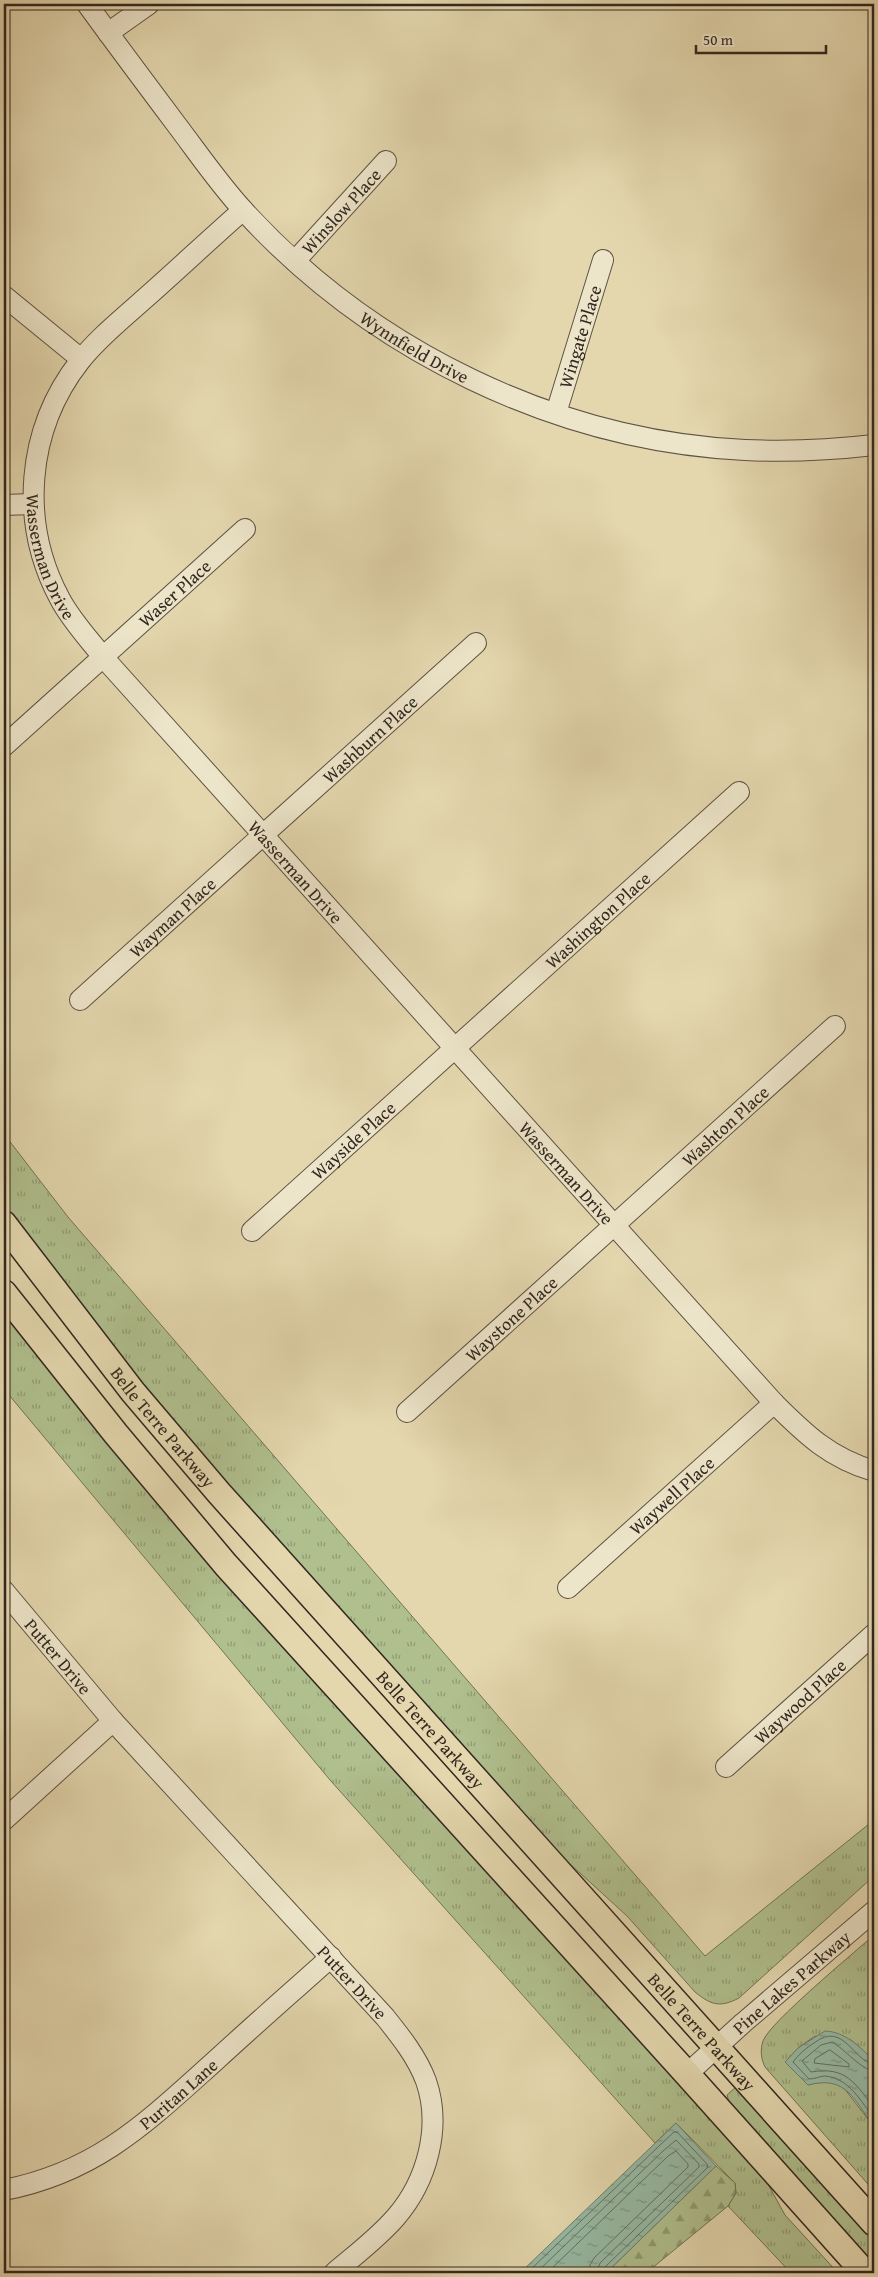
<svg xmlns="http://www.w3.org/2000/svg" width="878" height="2277" font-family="'Gentium Book Plus',serif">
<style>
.grass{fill:url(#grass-tufts);stroke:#717356}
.forest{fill:url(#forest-firs);stroke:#717356}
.water{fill:url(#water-ripples);stroke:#6f7f6f}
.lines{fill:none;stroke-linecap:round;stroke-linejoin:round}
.shore{stroke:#647062;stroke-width:1}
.minor-casing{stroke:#5e5343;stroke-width:22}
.major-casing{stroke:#32271f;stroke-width:28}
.minor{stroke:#ede5ca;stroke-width:20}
.major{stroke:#e4d7ae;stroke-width:25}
.labels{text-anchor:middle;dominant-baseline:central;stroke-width:4;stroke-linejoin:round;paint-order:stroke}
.street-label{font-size:18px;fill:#32271f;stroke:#ede5ca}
</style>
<defs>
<pattern id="grass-tufts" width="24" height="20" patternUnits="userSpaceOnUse" patternTransform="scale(1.25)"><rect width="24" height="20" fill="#b0bf8e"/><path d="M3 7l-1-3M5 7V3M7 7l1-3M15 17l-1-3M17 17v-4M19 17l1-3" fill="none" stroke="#909b73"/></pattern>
<pattern id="forest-firs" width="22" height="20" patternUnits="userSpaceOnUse" patternTransform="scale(1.25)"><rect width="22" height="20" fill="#b0bf8e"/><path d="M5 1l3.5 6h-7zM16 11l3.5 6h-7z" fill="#909b73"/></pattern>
<pattern id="water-ripples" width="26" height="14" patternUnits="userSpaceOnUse" patternTransform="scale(1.25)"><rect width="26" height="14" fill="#97baa4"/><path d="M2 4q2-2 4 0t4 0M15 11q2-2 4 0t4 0" fill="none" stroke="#7c9785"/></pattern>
</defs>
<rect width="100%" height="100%" fill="#e4d7ae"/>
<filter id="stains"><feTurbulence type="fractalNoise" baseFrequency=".004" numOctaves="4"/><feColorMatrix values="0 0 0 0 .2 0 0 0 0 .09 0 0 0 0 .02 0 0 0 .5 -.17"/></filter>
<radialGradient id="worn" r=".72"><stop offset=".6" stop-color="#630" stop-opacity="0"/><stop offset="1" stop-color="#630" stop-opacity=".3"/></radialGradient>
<g class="grass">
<path d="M4 1134 68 1217 705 1956 874 1820V1876L739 1998C720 2008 711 2005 695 1992L627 1916 558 1853 244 1503 138 1377 4 1206Z"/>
<polygon points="4,1309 764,2177 785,2215 838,2273 791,2273 728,2206 736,2193 735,2183 676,2123 655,2143 330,1780 4,1389"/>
<path d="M874 1935V2061L851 2040 815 2036 798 2048 786 2062 808 2085 823 2081 837 2083 844 2088 874 2127V2191L765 2067C761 2059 760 2050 763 2041 769 2023 855 1952 874 1935Z"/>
<polygon points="737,2086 746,2093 874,2236 874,2270 730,2105 727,2095"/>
</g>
<polygon class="forest" points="716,2166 735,2183 736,2193 728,2206 646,2273 606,2273"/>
<g class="water">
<path d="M825 2031C846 2032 860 2047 874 2061V2127C854 2100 847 2075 808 2085L785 2062 798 2048Z"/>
<polygon points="676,2123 716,2166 606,2273 520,2273"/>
</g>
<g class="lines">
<g class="shore">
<polygon points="830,2050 849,2064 849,2067 814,2063 815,2059"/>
<path d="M874 2064C853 2062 844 2020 814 2043 806 2048 799 2054 793 2062L809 2079C815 2079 820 2076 825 2076 849 2078 861 2101 874 2119"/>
<path d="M874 2071C861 2070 845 2049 832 2042L821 2045 802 2061 811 2072C846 2066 855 2083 874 2108"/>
<polyline points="527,2273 659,2146 674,2132 677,2132 707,2164 708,2167 605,2267 603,2273"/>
<polyline points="536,2273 663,2151 676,2140 699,2164 699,2167 600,2263 596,2273"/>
<polyline points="547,2273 668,2156 676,2151 688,2164 688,2167 594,2258 590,2265 589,2273"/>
</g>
<defs>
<g id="minor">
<path id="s1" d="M87 4C116 44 146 84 176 124 198 153 219 184 244 211 371 350 556 441 745 450 788 452 831 450 874 445"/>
<polyline points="108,33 149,4"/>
<path id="s2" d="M243 210C209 240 176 271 142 301 121 320 97 339 80 361 26 430 19 523 60 599 71 620 88 638 103 657L774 1403C806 1435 830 1458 874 1471"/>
<path id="s3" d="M295 261 386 161"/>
<polyline points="4,296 81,359"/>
<path id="s4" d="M556 413 603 260"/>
<polyline points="4,505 32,504"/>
<path id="s5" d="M4 746 245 529"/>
<path id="s6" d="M80 1000 476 643"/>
<path id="s7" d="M252 1231 739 792"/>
<path id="s8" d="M407 1412 835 1026"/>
<path id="s9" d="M568 1588 774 1403"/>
<path id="s10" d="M4 1591 113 1721 385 2017C401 2037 417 2057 426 2081 442 2127 427 2181 396 2217 378 2238 355 2255 334 2273"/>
<path id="s11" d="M726 1767 874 1634"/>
<polyline points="4,1820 113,1721"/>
<path id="s12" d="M687 2074 743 2023 874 1911"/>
<path id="s13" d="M4 2190C97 2172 147 2122 215 2061 253 2026 292 1992 331 1957"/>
</g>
<g id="major">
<path id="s14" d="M4 1224 133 1392 219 1493 874 2223"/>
<polyline points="4,1293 116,1434 226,1565 687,2074 865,2273"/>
</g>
</defs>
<use href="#minor" class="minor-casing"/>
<use href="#major" class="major-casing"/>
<use href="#minor" class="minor"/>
<use href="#major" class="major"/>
</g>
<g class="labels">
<g class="street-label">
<text stroke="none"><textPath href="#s3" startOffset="68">Winslow Place</textPath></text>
<text stroke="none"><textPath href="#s4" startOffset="80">Wingate Place</textPath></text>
<text stroke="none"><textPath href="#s1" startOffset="479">Wynnfield Drive</textPath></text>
<text stroke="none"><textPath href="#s2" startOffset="431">Wasserman Drive</textPath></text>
<text stroke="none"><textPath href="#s5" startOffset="229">Waser Place</textPath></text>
<text stroke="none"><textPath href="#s6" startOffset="390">Washburn Place</textPath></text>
<text stroke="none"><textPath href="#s2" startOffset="836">Wasserman Drive</textPath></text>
<text stroke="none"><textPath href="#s6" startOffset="124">Wayman Place</textPath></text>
<text stroke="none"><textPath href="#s7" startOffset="465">Washington Place</textPath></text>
<text stroke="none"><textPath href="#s8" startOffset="428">Washton Place</textPath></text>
<text stroke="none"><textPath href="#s7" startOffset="136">Wayside Place</textPath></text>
<text stroke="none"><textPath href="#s2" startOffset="1241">Wasserman Drive</textPath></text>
<text stroke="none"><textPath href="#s8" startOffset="140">Waystone Place</textPath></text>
<text stroke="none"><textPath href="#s14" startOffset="258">Belle Terre Parkway</textPath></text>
<text stroke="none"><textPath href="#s9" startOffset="139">Waywell Place</textPath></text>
<text stroke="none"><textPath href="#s10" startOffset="85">Putter Drive</textPath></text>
<text stroke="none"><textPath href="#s11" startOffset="99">Waywood Place</textPath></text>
<text stroke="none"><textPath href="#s14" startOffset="662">Belle Terre Parkway</textPath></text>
<text stroke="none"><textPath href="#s10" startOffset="524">Putter Drive</textPath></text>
<text stroke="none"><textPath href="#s12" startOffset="139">Pine Lakes Parkway</textPath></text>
<text stroke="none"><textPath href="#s14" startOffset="1068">Belle Terre Parkway</textPath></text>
<text stroke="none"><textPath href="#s13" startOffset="202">Puritan Lane</textPath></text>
</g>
</g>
<rect width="878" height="2277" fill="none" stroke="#e4d7ae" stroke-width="20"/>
<rect x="5" y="5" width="868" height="2267" fill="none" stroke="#32271f" stroke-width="2.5"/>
<rect x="10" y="10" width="858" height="2257" fill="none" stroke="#32271f"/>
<path d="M696 45v8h130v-8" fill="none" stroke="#32271f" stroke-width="2.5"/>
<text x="703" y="45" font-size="15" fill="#32271f" stroke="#ede5ca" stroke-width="4" paint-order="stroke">50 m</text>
<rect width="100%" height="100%" filter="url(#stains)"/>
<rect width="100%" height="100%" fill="url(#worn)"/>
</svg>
